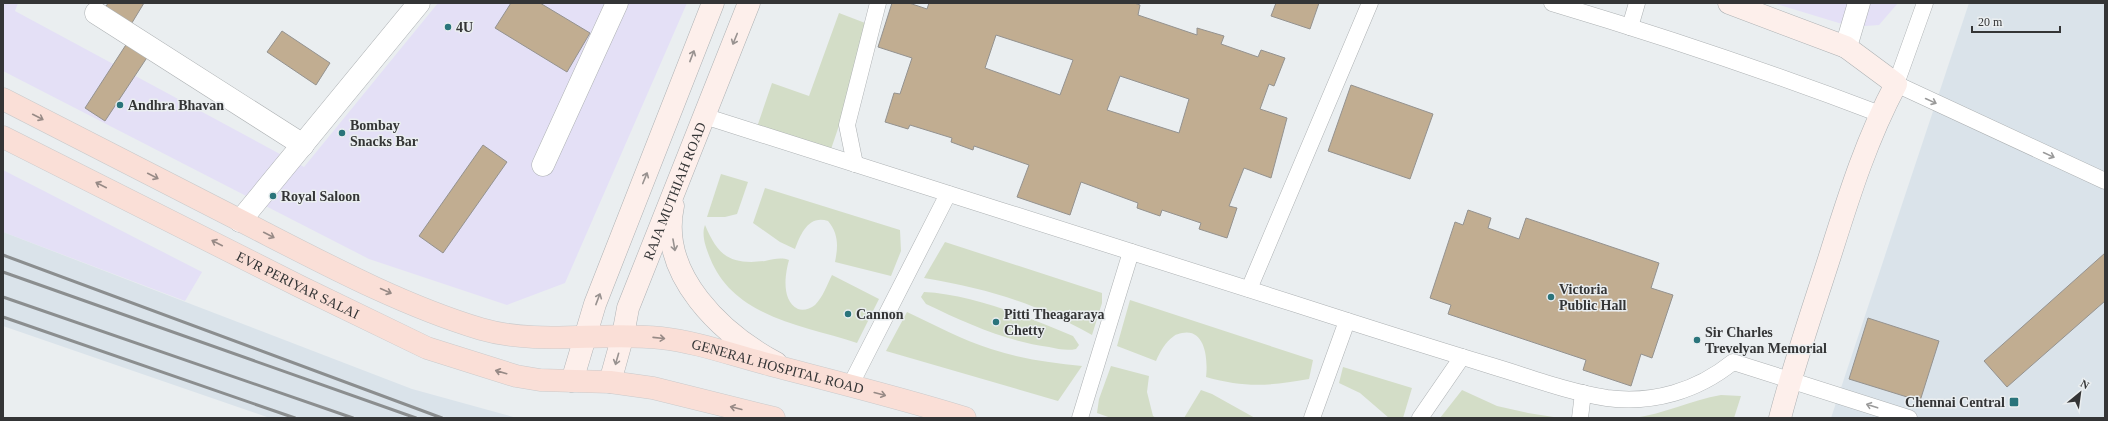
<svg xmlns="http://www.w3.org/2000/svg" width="2108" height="421" font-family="'Times New Roman',serif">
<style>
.commercial{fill:#e4e0f6}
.built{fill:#dae3ea}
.green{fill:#d3ddc7}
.building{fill:#c1ad91;stroke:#94928f;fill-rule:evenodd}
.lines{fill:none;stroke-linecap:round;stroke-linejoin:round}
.lane-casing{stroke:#adb1b3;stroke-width:17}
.street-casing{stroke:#adb1b3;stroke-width:23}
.secondary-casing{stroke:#adb1b3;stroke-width:23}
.primary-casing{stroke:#cacacb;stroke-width:23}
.lane{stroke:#fff;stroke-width:16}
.street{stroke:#fff;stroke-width:22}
.secondary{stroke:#fdefeb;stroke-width:22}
.primary{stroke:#fadfd7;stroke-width:22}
.rail{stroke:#8b8e8f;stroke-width:3}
.oneway{stroke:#989290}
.oneway2{stroke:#9a9a9a}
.oneway3{stroke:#978a86}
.poi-dot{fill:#2a747b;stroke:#eaeef0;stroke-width:1.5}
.labels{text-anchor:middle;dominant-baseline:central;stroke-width:3;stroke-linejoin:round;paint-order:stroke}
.poi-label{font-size:14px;font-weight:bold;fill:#343536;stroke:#eaeef0;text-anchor:start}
.street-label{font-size:14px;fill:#343536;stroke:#eaeef0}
</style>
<rect width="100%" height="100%" fill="#eaeef0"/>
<g class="commercial">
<polygon points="3,3 18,3 15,11 304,167 438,3 687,3 565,283 507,305 369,259 3,71"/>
<polygon points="1773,3 1898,3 1879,25 1852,27"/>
<polygon points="3,170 202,272 185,301 3,232"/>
</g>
<g class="built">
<polygon points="1969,3 2105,3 2105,418 1831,418"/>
<polygon points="3,232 412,389 517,418 270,418 3,326"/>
</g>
<g class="green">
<polygon points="839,13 873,26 830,152 757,127 772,83 809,96"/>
<polygon points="721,174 748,182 737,214 725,217 707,217"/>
<path d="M765 188 900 230 901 251 891 276 835 262C838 247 839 234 828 221 808 215 801 234 795 249L780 242 753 223Z"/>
<path d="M705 225C718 256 730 265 765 261 774 259 781 257 789 260 785 274 781 301 798 309 803 311 810 309 815 305 823 297 827 285 832 275L879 299 857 343C803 325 734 318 710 258 706 248 701 235 705 225Z"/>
<path d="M945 242 1102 293V303L1092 335C1035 303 989 289 924 278Z"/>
<path d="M924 292C971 294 1030 318 1073 336L1079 345 1076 349C1067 351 1058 349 1049 347 1005 341 966 323 926 304L921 297Z"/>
<path d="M1130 300 1313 360 1309 379C1269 386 1245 388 1206 377 1208 361 1206 328 1182 333 1179 334 1176 334 1174 336 1165 342 1160 352 1156 361L1117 346Z"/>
<path d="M907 312C935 325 962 340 991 349 1021 359 1051 363 1082 366L1058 401 886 351Z"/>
<polygon points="1111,366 1149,376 1147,392 1153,416 1156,418 1111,418 1097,413 1099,399"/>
<polygon points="1343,367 1412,388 1403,418 1389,418 1360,393 1339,383"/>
<polygon points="1201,390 1212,394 1255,418 1184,418"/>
<polygon points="1462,390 1497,406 1528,413 1560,418 1440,418"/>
<path d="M1721 395 1741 396 1734 418H1634C1664 414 1691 400 1721 395Z"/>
</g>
<g class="building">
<polygon points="108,3 144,3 127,31 101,15"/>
<polygon points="511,3 540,3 590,33 567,72 495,28"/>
<path d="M892 3H909L927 9 929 3H1134L1140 5 1138 15 1197 35V28L1224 36 1221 44 1258 57 1261 50 1285 58 1274 86 1269 84 1260 109 1287 118 1271 178 1244 168 1229 206 1237 208 1227 238 1199 229 1201 223 1162 210 1160 216 1137 208 1138 203 1081 182 1070 215 1017 197 1029 165 974 146 973 150 951 142 952 138 910 125 908 129 885 122 894 93 900 94 912 58 878 47ZM996 35 1073 60 1060 95 985 68ZM1120 76 1189 99 1179 133 1107 110Z"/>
<polygon points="1276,3 1319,3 1310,29 1271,16"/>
<polygon points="282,31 330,63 316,85 267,52"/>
<polygon points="131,37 152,50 105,121 85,108"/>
<polygon points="1351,85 1433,114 1410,179 1328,151"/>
<polygon points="483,145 507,162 443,253 419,236"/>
<polygon points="1468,210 1491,218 1488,228 1519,239 1526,218 1659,263 1651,288 1673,295 1652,358 1641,354 1631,386 1583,370 1586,360 1448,314 1451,305 1430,298 1455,222 1463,225"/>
<polygon points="2105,253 2105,301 2007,387 1984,361"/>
<polygon points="1868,318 1939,341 1920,401 1849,379"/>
</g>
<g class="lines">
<defs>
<g id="lane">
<path d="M1552 3C1663 36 1772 73 1880 114"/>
<polyline points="1925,3 1896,84 2105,181"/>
<polyline points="1630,27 1637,3"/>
<path d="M704 116C901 179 1098 241 1295 304 1360 325 1426 346 1492 366 1529 377 1568 392 1607 398 1653 404 1697 391 1733 362L1909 418"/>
<polyline points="855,164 847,125 878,3"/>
<polyline points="1249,289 1370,3"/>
<polyline points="850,386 948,194"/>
<polyline points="1080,418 1131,252"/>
<polyline points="1312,418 1347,321"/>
<polyline points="1420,418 1462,357"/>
<polyline points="1580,418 1583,393"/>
</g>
<g id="street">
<polyline points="96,13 303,145"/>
<polyline points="1846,47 1859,3"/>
<polyline points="543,165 617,3"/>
<polyline points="240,221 419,3"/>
</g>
<g id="secondary">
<path d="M1729 3 1846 47 1896 84C1866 140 1848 199 1829 259 1812 312 1794 364 1780 418"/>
<path d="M673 206C658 275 722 334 776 363"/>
<polyline points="572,381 595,304 713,3"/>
<path id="s1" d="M610 382 623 335 628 308 749 3"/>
</g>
<g id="primary">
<path id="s2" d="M3 99C87 142 171 185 255 228 327 265 404 306 481 329 539 346 601 331 661 338 698 342 735 356 771 365 836 382 901 398 965 418"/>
<path id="s3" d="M3 137 301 287 427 348 516 376 540 380 610 382 653 388 774 418"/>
</g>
</defs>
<use href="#lane" class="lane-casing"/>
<use href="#street" class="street-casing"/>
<use href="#secondary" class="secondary-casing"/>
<use href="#primary" class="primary-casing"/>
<use href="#lane" class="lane"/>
<use href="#street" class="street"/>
<use href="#secondary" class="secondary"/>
<use href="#primary" class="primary"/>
<g class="rail">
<polyline points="3,255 442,418"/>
<polyline points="3,272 416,418"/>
<polyline points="3,297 353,418"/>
<polyline points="3,317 295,418"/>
</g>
</g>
<defs><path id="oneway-shaft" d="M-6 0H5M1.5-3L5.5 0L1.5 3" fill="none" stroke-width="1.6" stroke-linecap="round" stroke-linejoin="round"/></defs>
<g class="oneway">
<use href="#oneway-shaft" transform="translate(735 39) rotate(112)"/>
<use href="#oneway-shaft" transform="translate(692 56) rotate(-69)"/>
<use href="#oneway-shaft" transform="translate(645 178) rotate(-68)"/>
<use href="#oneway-shaft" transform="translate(674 245) rotate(80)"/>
<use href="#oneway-shaft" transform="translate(598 299) rotate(-69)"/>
<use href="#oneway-shaft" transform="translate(617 359) rotate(106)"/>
</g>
<g class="oneway2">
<use href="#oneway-shaft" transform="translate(1931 101) rotate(25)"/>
<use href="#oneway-shaft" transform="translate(2049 155) rotate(25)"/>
<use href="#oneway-shaft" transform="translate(1872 406) rotate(-162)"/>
</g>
<g class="oneway3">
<use href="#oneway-shaft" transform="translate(38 117) rotate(27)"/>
<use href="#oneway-shaft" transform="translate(153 176) rotate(27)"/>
<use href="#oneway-shaft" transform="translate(101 185) rotate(-153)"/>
<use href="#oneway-shaft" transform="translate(269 235) rotate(27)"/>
<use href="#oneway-shaft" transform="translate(217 243) rotate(-153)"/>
<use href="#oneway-shaft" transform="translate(386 291) rotate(24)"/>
<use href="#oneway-shaft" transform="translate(659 338) rotate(6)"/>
<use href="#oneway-shaft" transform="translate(501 372) rotate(-164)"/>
<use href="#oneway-shaft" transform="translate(880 394) rotate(15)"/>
<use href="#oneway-shaft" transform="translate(736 408) rotate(-166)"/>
</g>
<g class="poi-dot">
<circle cx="448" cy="27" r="4"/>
<circle cx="120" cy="105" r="4"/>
<circle cx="342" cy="133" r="4"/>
<circle cx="273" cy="196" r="4"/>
<circle cx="1551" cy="297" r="4"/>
<circle cx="848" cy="314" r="4"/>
<circle cx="996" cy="322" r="4"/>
<circle cx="1697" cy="340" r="4"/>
<rect x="2009" y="397" width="10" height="10" rx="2"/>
</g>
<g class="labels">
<g class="poi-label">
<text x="456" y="27">4U</text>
<text x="128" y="105">Andhra Bhavan</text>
<text x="350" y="125">Bombay<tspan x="350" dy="16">Snacks Bar</tspan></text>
<text x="281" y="196">Royal Saloon</text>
<text x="1559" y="289">Victoria<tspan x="1559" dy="16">Public Hall</tspan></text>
<text x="856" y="314">Cannon</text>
<text x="1004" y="314">Pitti Theagaraya<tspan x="1004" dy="16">Chetty</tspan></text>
<text x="1705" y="332">Sir Charles<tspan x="1705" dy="16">Trevelyan Memorial</tspan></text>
<text x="2005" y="402" text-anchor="end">Chennai Central</text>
</g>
<g class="street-label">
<text stroke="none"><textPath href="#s1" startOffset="202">RAJA MUTHIAH ROAD</textPath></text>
<text stroke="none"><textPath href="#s3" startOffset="330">EVR PERIYAR SALAI</textPath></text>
<text stroke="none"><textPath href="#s2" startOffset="832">GENERAL HOSPITAL ROAD</textPath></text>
</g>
</g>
<rect width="2108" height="421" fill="none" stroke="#343536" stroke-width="8"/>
<g transform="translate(2080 393) rotate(29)" stroke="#eaeef0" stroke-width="3" paint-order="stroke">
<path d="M0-3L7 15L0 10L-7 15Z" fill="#343536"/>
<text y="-6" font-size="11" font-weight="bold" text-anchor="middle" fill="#343536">N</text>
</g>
<path d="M1972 26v6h88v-6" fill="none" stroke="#343536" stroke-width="2"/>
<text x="1978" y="26" font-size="12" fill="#343536" stroke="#eaeef0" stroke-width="3" paint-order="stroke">20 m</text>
</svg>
